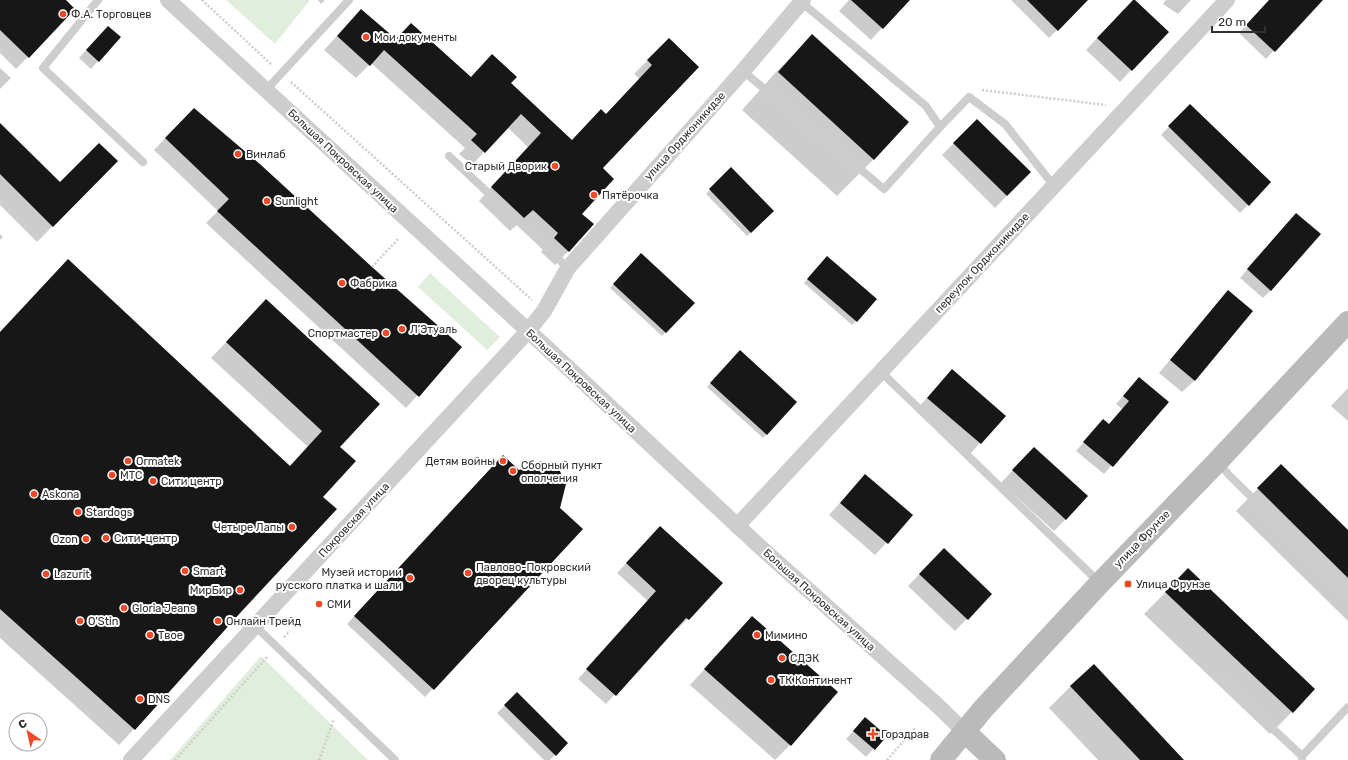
<svg xmlns="http://www.w3.org/2000/svg" width="1348" height="760" font-family="Rubik,sans-serif">
<style>
.green{fill:#e2eedd}
.shadow{fill:#0003}
.building{fill:#171717}
.lines{fill:none;stroke-linecap:round;stroke-linejoin:round}
.path{stroke:#cdcdcd;stroke-width:2.5;stroke-dasharray:2 2;stroke-linecap:butt}
.service{stroke:#cdcdcd;stroke-width:8}
.minor{stroke:#cdcdcd;stroke-width:16}
.secondary{stroke:#bababa;stroke-width:22}
.poi-dot{fill:#f14928;stroke:#fff;stroke-width:1.5}
.labels{text-anchor:middle;dominant-baseline:central;stroke-width:4;stroke-linejoin:round;paint-order:stroke}
.poi-label{font-size:11px;fill:#303030;stroke:#fff;text-anchor:start}
.street-label{font-size:11px;fill:#303030;stroke:#fff}
</style>
<rect width="100%" height="100%" fill="#fff"/>
<g class="green">
<polygon points="226,0 310,0 275,44"/>
<polygon points="430,273 500,337 487,350 418,287"/>
<polygon points="261,656 368,760 170,760"/>
</g>
<g class="shadow">
<polygon points="0,0 65,0 74,9 16,69 0,53"/>
<polygon points="318,0 325,0 321,4"/>
<polygon points="849,0 908,0 871,40 839,11"/>
<polygon points="1011,0 1077,0 1082,5 1049,38"/>
<polygon points="1166,0 1191,0 1178,14 1163,4"/>
<polygon points="1270,0 1321,0 1266,59 1239,33"/>
<polygon points="361,10 395,40 470,78 492,55 510,83 572,141 606,115 640,79 634,74 669,39 601,168 580,214 593,225 555,265 541,252 545,247 519,223 510,231 479,201 528,147 507,127 472,165 459,154 465,148 371,63 356,78 324,50"/>
<polygon points="1122,12 1131,70 1120,82 1086,50"/>
<polygon points="100,35 98,61 91,69 79,58"/>
<polygon points="813,35 874,159 837,196 742,110 776,72"/>
<polygon points="0,68 11,78 0,89"/>
<polygon points="1190,105 1269,183 1240,213 1161,135"/>
<polygon points="977,120 1030,172 995,208 942,155"/>
<polygon points="182,121 461,347 406,408 206,223 218,211 154,150"/>
<polygon points="0,125 60,184 117,161 37,242 0,205"/>
<polygon points="731,169 772,211 747,236 706,194"/>
<polygon points="1288,222 1271,290 1263,298 1240,278"/>
<polygon points="0,234 3,237 0,240"/>
<polygon points="641,254 693,303 662,336 610,288"/>
<polygon points="824,261 875,299 852,325 804,283"/>
<polygon points="1228,292 1252,311 1194,381 1182,392 1159,373 1217,303"/>
<polygon points="266,300 338,447 322,497 240,611 134,729 119,745 0,638 0,332 289,467 308,447 211,358"/>
<polygon points="736,355 796,402 763,438 707,387"/>
<polygon points="952,370 1005,416 969,455 916,410"/>
<polygon points="1132,386 1167,402 1104,474 1076,451 1096,428 1109,425 1122,409 1116,404"/>
<polygon points="1348,388 1348,421 1331,406"/>
<polygon points="1022,460 1066,519 1054,531 1001,483"/>
<polygon points="495,464 519,471 581,529 425,697 347,624"/>
<polygon points="1281,465 1348,531 1348,621 1236,511"/>
<polygon points="865,475 911,516 875,555 829,515"/>
<polygon points="651,537 721,583 678,629 677,627 606,704 578,679 648,601 617,573"/>
<polygon points="932,561 991,594 955,631 908,586"/>
<polygon points="1166,592 1292,712 1270,734 1144,614"/>
<polygon points="752,617 790,745 775,760 690,685"/>
<polygon points="1071,686 1182,760 1098,760 1049,708"/>
<polygon points="517,694 567,743 550,760 544,760 497,713"/>
<polygon points="857,727 885,736 866,757 846,739"/>
</g>
<g class="building">
<polygon points="0,0 66,0 75,9 29,58 0,30"/>
<polygon points="851,0 910,0 883,29"/>
<polygon points="1027,0 1088,0 1058,31"/>
<polygon points="1133,0 1135,0 1169,32 1132,71 1097,38"/>
<polygon points="1269,0 1323,0 1275,52 1246,25"/>
<polygon points="361,9 396,39 411,23 471,77 492,54 517,77 511,83 572,140 601,109 606,114 652,65 647,60 669,38 699,67 603,168 614,179 582,214 594,224 569,252 554,238 558,233 533,210 524,218 491,187 541,133 521,114 485,153 471,140 477,134 384,50 370,66 337,36"/>
<polygon points="108,26 121,37 99,62 86,50"/>
<polygon points="812,34 909,122 874,160 778,72"/>
<polygon points="1190,104 1271,182 1249,206 1168,126"/>
<polygon points="194,108 261,165 372,267 462,347 419,397 217,211 229,199 165,138"/>
<polygon points="977,119 1031,172 1007,196 953,143"/>
<polygon points="0,123 60,182 99,143 118,161 53,227 0,174"/>
<polygon points="731,167 774,211 751,233 709,189"/>
<polygon points="1296,213 1321,234 1271,291 1247,269"/>
<polygon points="641,253 695,303 666,333 613,284"/>
<polygon points="827,256 877,299 857,322 807,279"/>
<polygon points="68,259 290,466 322,431 226,342 266,299 380,404 340,447 356,461 323,497 337,509 241,612 135,730 0,609 0,332"/>
<polygon points="1228,290 1253,311 1195,381 1170,360"/>
<polygon points="740,350 797,402 767,435 710,383"/>
<polygon points="952,369 1006,416 981,444 927,398"/>
<polygon points="1139,377 1169,402 1113,467 1083,442 1103,419 1109,424 1129,401 1123,396"/>
<polygon points="1034,447 1088,496 1066,520 1012,470"/>
<polygon points="503,455 519,470 541,461 557,465 566,484 560,508 583,529 434,690 354,616"/>
<polygon points="1281,464 1348,530 1348,578 1257,488"/>
<polygon points="865,474 913,515 888,544 840,503"/>
<polygon points="660,526 723,583 689,620 686,618 616,696 586,669 656,591 626,563"/>
<polygon points="944,548 992,594 968,620 919,574"/>
<polygon points="1188,568 1315,689 1293,713 1165,592"/>
<polygon points="752,616 838,692 791,746 704,669"/>
<polygon points="1094,664 1184,760 1140,760 1070,686"/>
<polygon points="517,692 568,743 556,756 504,705"/>
<polygon points="865,717 887,736 875,750 853,731"/>
</g>
<g class="lines">
<g class="path">
<polyline points="202,0 272,65"/>
<polyline points="291,82 532,300"/>
<polyline points="982,90 1106,105"/>
<polyline points="372,267 399,238"/>
<polyline points="284,637 290,631"/>
<polyline points="175,760 268,656"/>
<polyline points="319,760 334,719"/>
<polyline points="887,760 916,727"/>
</g>
<g class="service">
<polyline points="98,0 43,68 143,162"/>
<polyline points="743,71 884,189 940,127 926,106 801,2"/>
<polyline points="266,90 349,0"/>
<polyline points="940,127 969,97 1005,124 1054,186"/>
<polyline points="449,156 568,268"/>
<polyline points="881,372 1099,582"/>
<polyline points="1218,462 1229,475 1348,593"/>
<polyline points="256,627 395,760"/>
<polyline points="1217,676 1302,756"/>
<polyline points="1302,760 1302,756 1348,707"/>
</g>
<g class="minor">
<polyline points="168,0 549,350 758,545 937,705 965,732"/>
<polyline points="737,526 1227,0"/>
<polyline points="131,760 528,331 544,311 568,268 743,71 803,0"/>
</g>
<g class="secondary">
<polyline points="965,732 995,760"/>
<polyline points="941,760 983,709 1100,583 1217,462 1348,322"/>
</g>
</g>
<g class="poi-dot">
<circle cx="63" cy="14" r="4"/>
<circle cx="366" cy="37" r="4"/>
<circle cx="238" cy="154" r="4"/>
<circle cx="555" cy="166" r="4"/>
<circle cx="594" cy="195" r="4"/>
<circle cx="267" cy="201" r="4"/>
<circle cx="342" cy="283" r="4"/>
<circle cx="402" cy="329" r="4"/>
<circle cx="386" cy="333" r="4"/>
<circle cx="128" cy="461" r="4"/>
<circle cx="503" cy="461" r="4"/>
<circle cx="513" cy="471" r="4"/>
<circle cx="112" cy="475" r="4"/>
<circle cx="153" cy="481" r="4"/>
<circle cx="34" cy="494" r="4"/>
<circle cx="78" cy="512" r="4"/>
<circle cx="292" cy="527" r="4"/>
<circle cx="106" cy="538" r="4"/>
<circle cx="86" cy="539" r="4"/>
<circle cx="185" cy="571" r="4"/>
<circle cx="468" cy="573" r="4"/>
<circle cx="46" cy="574" r="4"/>
<circle cx="410" cy="578" r="4"/>
<rect x="1124" y="580" width="8" height="8" rx="2"/>
<circle cx="240" cy="590" r="4"/>
<circle cx="319" cy="604" r="4"/>
<circle cx="124" cy="608" r="4"/>
<circle cx="80" cy="621" r="4"/>
<circle cx="218" cy="621" r="4"/>
<circle cx="150" cy="635" r="4"/>
<circle cx="757" cy="635" r="4"/>
<circle cx="782" cy="658" r="4"/>
<circle cx="771" cy="680" r="4"/>
<circle cx="140" cy="699" r="4"/>
<path d="M871 728h4v4h4v4h-4v4h-4v-4h-4v-4h4z"/>
</g>
<g class="labels">
<g class="poi-label">
<text x="71" y="14">Ф.А. Торговцев</text>
<text x="374" y="37">Мои документы</text>
<text x="246" y="154">Винлаб</text>
<text x="547" y="166" text-anchor="end">Старый Дворик</text>
<text x="602" y="195">Пятёрочка</text>
<text x="275" y="201">Sunlight</text>
<text x="350" y="283">Фабрика</text>
<text x="410" y="329">Л’Этуаль</text>
<text x="378" y="333" text-anchor="end">Спортмастер</text>
<text x="136" y="461">Ormatek</text>
<text x="495" y="461" text-anchor="end">Детям войны</text>
<text x="521" y="465">Сборный пункт<tspan x="521" dy="13">ополчения</tspan></text>
<text x="120" y="475">МТС</text>
<text x="161" y="481">Сити центр</text>
<text x="42" y="494">Askona</text>
<text x="86" y="512">Stardogs</text>
<text x="284" y="527" text-anchor="end">Четыре Лапы</text>
<text x="114" y="538">Сити-центр</text>
<text x="78" y="539" text-anchor="end">Ozon</text>
<text x="476" y="567">Павлово-Покровский<tspan x="476" dy="13">дворец культуры</tspan></text>
<text x="193" y="571">Smart</text>
<text x="402" y="572" text-anchor="end">Музей истории<tspan x="402" dy="13">русского платка и шали</tspan></text>
<text x="54" y="574">Lazurit</text>
<text x="1136" y="584">Улица Фрунзе</text>
<text x="232" y="590" text-anchor="end">МирБир</text>
<text x="327" y="604">СМИ</text>
<text x="132" y="608">Gloria Jeans</text>
<text x="88" y="621">O'Stin</text>
<text x="226" y="621">Онлайн Трейд</text>
<text x="158" y="635">Твое</text>
<text x="765" y="635">Мимино</text>
<text x="790" y="658">СДЭК</text>
<text x="779" y="680">ТК Континент</text>
<text x="148" y="699">DNS</text>
<text x="881" y="734">Горздрав</text>
</g>
<g class="street-label">
<text transform="translate(685 136) rotate(-48)">улица Орджоникидзе</text>
<text transform="translate(343 161) rotate(43)">Большая Покровская улица</text>
<text transform="translate(982 263) rotate(-47)">переулок Орджоникидзе</text>
<text transform="translate(581 381) rotate(43)">Большая Покровская улица</text>
<text transform="translate(354 520) rotate(-47)">Покровская улица</text>
<text transform="translate(1142 539) rotate(-46)">улица Фрунзе</text>
<text transform="translate(819 600) rotate(42)">Большая Покровская улица</text>
</g>
</g>
<g transform="translate(28 732) rotate(326)"><circle r="19" fill="#ffffff" stroke="#acacac"/>
<path d="M0-3L7 15L0 10L-7 15Z" fill="#f14928"/>
<text y="-6" font-size="11" font-weight="bold" text-anchor="middle" fill="#303030">С</text>
</g>
<path d="M1212 26v6h53v-6" fill="none" stroke="#303030" stroke-width="2"/>
<text x="1218" y="26" font-size="12" fill="#303030" stroke="#ffffff" stroke-width="3" paint-order="stroke">20 m</text>
</svg>
